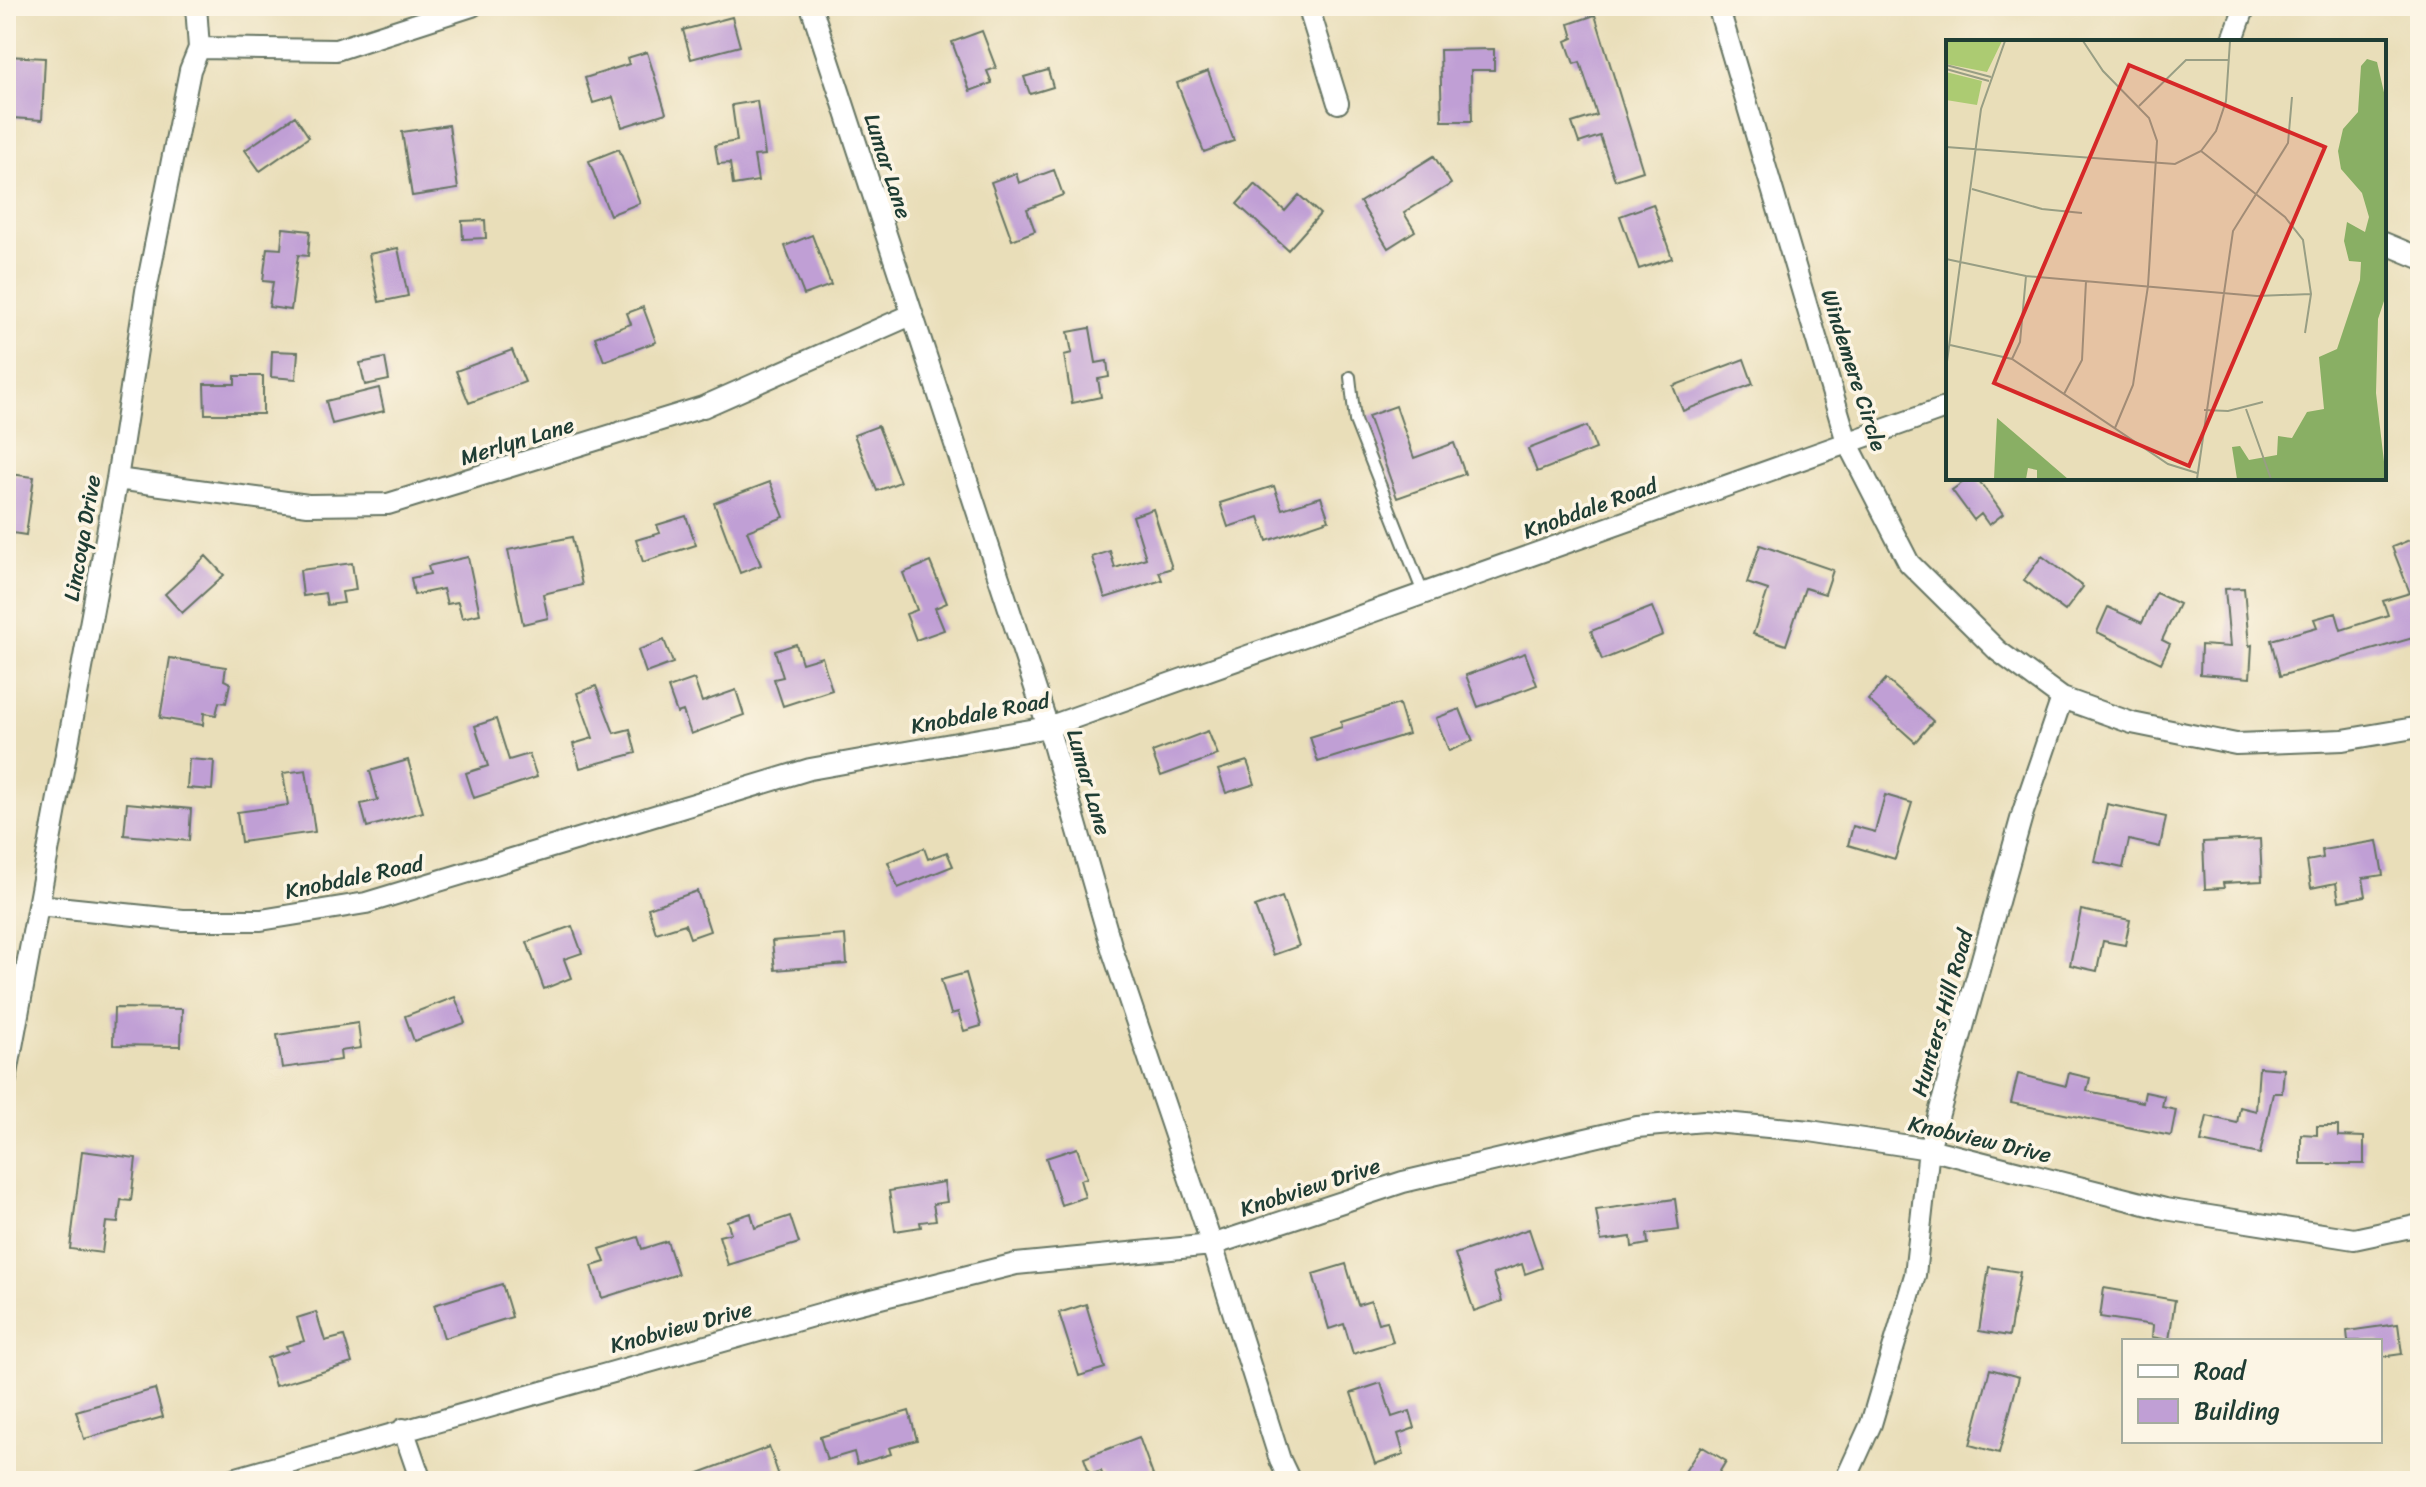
<svg xmlns="http://www.w3.org/2000/svg" width="2426" height="1487" viewBox="0 0 2426 1487" font-family="Sriracha,sans-serif">
<style>
.building{fill:#c09fd5}
.lines{fill:none;stroke-linecap:round;stroke-linejoin:round}
.lane-casing{stroke:#667563;stroke-width:14}
.street-casing{stroke:#667563;stroke-width:24}
.lane{stroke:#fff;stroke-width:10}
.street{stroke:#fff;stroke-width:20}
.labels{text-anchor:middle;dominant-baseline:central;stroke-width:7;stroke-linejoin:round;paint-order:stroke}
.street-label{font-size:22px;fill:#1f3d34;stroke:#fcf5e5}
.inset-road{fill:none;stroke:#989e84;stroke-width:2}
.view{fill:#d62828;fill-opacity:0.15;stroke:#d62828;stroke-width:4}
.inset-edge{fill:none;stroke:#1f3d34;stroke-width:4}
</style>
<rect width="100%" height="100%" fill="#fcf5e5"/>
<filter id="ink" filterUnits="userSpaceOnUse"><feTurbulence type="fractalNoise" baseFrequency=".0125" numOctaves="2"/><feDisplacementMap in="SourceGraphic" scale="16" xChannelSelector="R" yChannelSelector="G"/><feConvolveMatrix kernelMatrix="1 2 1 2 8 2 1 2 1" color-interpolation-filters="sRGB"/></filter>
<filter id="wash" filterUnits="userSpaceOnUse"><feTurbulence type="fractalNoise" baseFrequency=".006" numOctaves="4" result="noise"/><feDisplacementMap in="SourceGraphic" scale="32" xChannelSelector="R" yChannelSelector="G"/><feGaussianBlur stdDeviation="1.8" result="paint"/><feColorMatrix in="noise" values="0 0 0 0 0 0 0 0 0 0 0 0 0 0 0 0 0 1.4 0 .05"/><feComposite in="paint" operator="in"/></filter>
<g filter="url(#wash)">
<rect width="100%" height="100%" fill="#e9deb9"/>
<g id="blocks">
<path class="building" d="M1595,15L1643,171L1615,180L1600,136L1579,143L1572,123L1597,115L1580,62L1574,64L1566,41L1573,38L1569,24Z
M732,17L740,46L691,59L683,30Z
M982,31L996,68L987,71L992,83L970,91L952,42Z
M1494,49V70H1471L1472,121H1442L1440,50Z
M647,52L666,113L622,127L613,97L593,103L585,78L629,64L627,58Z
M6,56L45,58L42,120L12,118L13,96H6Z
M1048,70L1053,87L1030,94L1024,77Z
M1208,71L1234,141L1204,152L1177,83Z
M757,101L765,155L754,156L758,181L733,185L730,163L718,164L715,145L737,141L732,105Z
M295,116L309,137L260,171L245,150Z
M449,125L458,189L412,196L402,132Z
M619,149L640,203L610,215L589,161Z
M1434,156L1451,184L1404,213L1415,231L1388,248L1360,202Z
M1054,170L1063,195L1027,209L1035,231L1012,240L991,182L1016,173L1019,183Z
M1255,184L1285,211L1299,195L1320,214L1288,250L1237,204Z
M1653,204L1672,258L1639,269L1620,216Z
M485,220L486,238L463,239L462,221Z
M283,228L310,231L308,256L298,255L291,310L269,307L273,282L263,281L267,248L281,249Z
M812,235L831,285L804,295L785,246Z
M398,248L408,296L379,302L369,254Z
M643,307L656,342L604,361L595,337L631,324L627,313Z
M1090,328L1096,363L1107,361L1109,377L1098,379L1101,397L1072,403L1064,355L1072,353L1068,332Z
M512,350L525,382L469,403L456,371Z
M272,351L298,352L296,379L271,377Z
M385,358L389,380L365,385L360,363Z
M1744,359L1753,384L1683,411L1673,386Z
M235,376H263V414H205L204,384H235Z
M379,388L384,411L332,424L326,401Z
M1396,406L1414,458L1454,443L1465,474L1397,498L1368,416Z
M878,426L900,482L877,491L854,435Z
M1587,426L1596,449L1537,472L1528,449Z
M10,474L34,477L26,535L6,532Z
M1969,478H1977L2003,514L1989,525L1981,514L1974,520L1952,490Z
M770,482L784,517L747,531L761,565L740,573L714,503Z
M1274,486L1282,509L1321,497L1329,520L1267,541L1259,517L1228,527L1220,503Z
M1153,509L1172,568L1159,572L1162,580L1105,598L1092,557L1110,551L1115,568L1146,558L1133,516Z
M686,516L696,545L643,562L636,540L660,533L657,525Z
M572,537L582,585L543,594L548,618L523,624L508,550Z
M2412,539L2420,559V636L2280,676L2271,640L2317,627L2314,619L2336,613L2341,630L2388,615L2383,601L2410,593L2392,547Z
M1760,545L1833,570L1825,594L1805,588L1786,645L1753,634L1768,590L1747,583Z
M206,556L224,575L182,613L165,594Z
M2042,556L2083,587L2065,611L2024,580Z
M468,557L480,614L462,618L458,602L447,604L443,589L414,595L411,578L430,574L428,566Z
M930,562L947,603L935,608L944,630L916,640L906,614L917,610L903,573Z
M352,563L356,590L342,592L344,603L327,605L325,593L303,596L300,570Z
M2244,588L2249,646L2252,645L2250,678L2200,674L2201,645L2230,647L2225,589Z
M2156,593L2179,604L2162,640L2170,644L2161,663L2097,632L2108,607L2142,623Z
M1652,607L1663,635L1602,660L1591,631Z
M664,640L673,663L646,673L638,650Z
M796,644L802,663L822,657L832,690L783,706L774,679L783,677L775,651Z
M1525,653L1537,685L1478,707L1466,675Z
M170,658L226,667L224,680L230,683L226,703L219,702L216,715L204,713L203,725L160,718Z
M694,679L702,702L736,690L744,715L691,734L683,711L677,713L668,688Z
M1886,679L1933,721L1915,742L1868,700Z
M596,686L614,733L630,729L636,753L580,768L573,744L593,738L577,693Z
M1399,704L1408,734L1318,762L1310,737L1342,727L1341,722Z
M1460,709L1473,741L1449,751L1436,718Z
M496,719L509,760L529,754L537,777L474,798L466,773L488,766L475,726Z
M1208,731L1218,755L1161,776L1152,752Z
M189,759L214,761L212,790L187,788Z
M408,760L423,812L367,827L361,804L378,800L370,771Z
M1247,761L1255,784L1226,793L1218,770Z
M306,770L315,832L241,842L237,812L288,805L283,773Z
M1885,795L1912,803L1895,859L1848,845L1853,826L1875,832Z
M127,803L191,809L189,841L124,835Z
M2107,804L2166,817L2160,847L2129,840L2123,868L2095,862Z
M2260,839L2262,881L2223,883L2224,888L2205,889L2203,842Z
M2377,841L2383,875L2363,878L2366,896L2339,901L2336,883L2311,888L2307,861L2323,858L2322,850Z
M924,848L928,859L947,852L953,866L898,888L888,862Z
M697,891L710,931L690,938L685,924L656,933L648,908Z
M1282,897L1299,946L1273,955L1255,907Z
M2081,910L2130,920L2125,945L2103,941L2097,971L2070,965Z
M572,926L582,953L564,959L571,978L544,989L527,942Z
M845,935L847,964L775,970L772,941Z
M966,973L981,1026L964,1031L958,1012L951,1014L941,980Z
M455,997L465,1023L414,1041L405,1016Z
M114,1008L182,1009L181,1046L113,1045Z
M358,1023L361,1048L340,1051L341,1060L282,1068L277,1035Z
M2259,1067L2284,1069L2282,1093H2273L2260,1154L2201,1142L2207,1116L2237,1123L2240,1107L2256,1111Z
M2069,1073L2090,1078L2087,1091L2143,1102L2145,1092L2164,1096L2162,1107L2176,1110L2171,1136L2011,1103L2018,1074L2066,1086Z
M2317,1126H2338V1136L2364,1137V1164H2301V1134L2317,1135Z
M1077,1148L1087,1178L1080,1180L1085,1197L1061,1205L1046,1158Z
M82,1151L136,1158L131,1201L121,1200L118,1223L106,1222L102,1253L70,1249Z
M944,1182L947,1202L933,1204L936,1220L920,1222L921,1227L895,1231L889,1191Z
M1675,1199L1679,1230L1647,1234L1648,1244L1632,1247L1631,1237L1601,1241L1596,1210Z
M751,1213L755,1228L790,1216L799,1243L728,1265L719,1236L731,1233L727,1221Z
M1529,1229L1542,1268L1525,1274L1522,1264L1493,1274L1502,1301L1474,1311L1455,1254Z
M638,1237L642,1249L667,1241L678,1274L602,1298L592,1266L605,1262L600,1249Z
M1346,1264L1358,1305L1371,1301L1378,1323L1387,1321L1393,1342L1353,1354L1344,1324L1329,1329L1313,1274Z
M1989,1267L2020,1272L2009,1336L1979,1331Z
M502,1284L512,1317L444,1338L434,1305Z
M2104,1288L2175,1300L2169,1340L2152,1337L2153,1325L2100,1317Z
M1086,1304L1105,1368L1079,1376L1059,1313Z
M316,1312L325,1341L344,1336L352,1363L275,1386L267,1358L288,1351L286,1346L304,1341L297,1318Z
M2398,1324L2402,1354L2380,1357V1341H2348L2347,1331Z
M1990,1369L2019,1377L1999,1453L1970,1445Z
M1381,1383L1392,1417L1410,1411L1415,1428L1398,1434L1404,1454L1375,1464L1351,1393Z
M155,1389L163,1417L84,1439L76,1411Z
M909,1411L917,1440L889,1448L891,1454L857,1464L854,1452L827,1460L820,1437Z
M1139,1437L1155,1481H1105L1101,1471L1090,1475L1084,1458Z
M1701,1446L1726,1461L1714,1481H1679Z
M769,1447L779,1476L763,1481H677Z"/>
</g>
</g>
<g filter="url(#ink)">
<use href="#blocks" fill-opacity="0" stroke="#667563" stroke-width="2"/>
<g class="lines">
<g class="lane-casing">
<path id="lane" d="M1350,377L1355,421L1423,593"/>
</g>
<g class="street-casing">
<path id="street" d="M811,6L1048,727L1113,952L1212,1245L1280,1460L1290,1481
M1308,6L1338,103
M1718,6L1847,442L1909,563L1998,651L2062,698L2132,723L2236,744L2343,740L2420,727
M2232,42L2245,6
M199,48L336,50L472,6
M2384,243L2420,258
M117,479L308,505L388,504L703,407L911,315
M38,905L183,920H261L366,903L810,769L1048,727L1948,407
M6,1079L117,479L146,291L190,70L199,48L196,6
M403,1429L421,1481
M226,1481L848,1306L1016,1264L1212,1245L1403,1182L1637,1127L1704,1121L1810,1131L1929,1149L2165,1209L2354,1239L2420,1225
M1845,1481L1871,1424L1915,1275L1929,1149L2023,812L2062,698"/>
</g>
<use href="#lane" class="lane"/>
<use href="#street" class="street"/>
</g>
</g>
<g class="labels">
<g class="street-label">
<text transform="translate(888 166) rotate(72)">Lumar Lane</text>
<text transform="translate(1854 370) rotate(72)">Windemere Circle</text>
<text transform="translate(517 441) rotate(-17)">Merlyn Lane</text>
<text transform="translate(1590 508) rotate(-20)">Knobdale Road</text>
<text transform="translate(82 538) rotate(-80)">Lincoya Drive</text>
<text transform="translate(980 713) rotate(-11)">Knobdale Road</text>
<text transform="translate(1089 782) rotate(74)">Lumar Lane</text>
<text transform="translate(354 877) rotate(-12)">Knobdale Road</text>
<text transform="translate(1942 1013) rotate(-74)">Hunters Hill Road</text>
<text transform="translate(1980 1139) rotate(13)">Knobview Drive</text>
<text transform="translate(1310 1187) rotate(-18)">Knobview Drive</text>
<text transform="translate(681 1327) rotate(-15)">Knobview Drive</text>
</g>
</g>
<g transform="translate(1946 40)">
<rect width="440" height="440" fill="#e9deb9"/>
<path d="M0,1H56L41,32L0,24ZM0,32L36,41L31,65L0,60Z" fill="#accb72"/>
<path d="M421,19L431,22L440,61V255L432,279L430,353L440,439H291L286,407L294,406L303,420L331,415L332,396L346,398L361,372L378,369L373,317L391,309L414,240L415,222L403,221L398,201L401,182L419,192L423,177L416,153L395,129L392,111L397,89L412,72L415,26ZM51,378L122,439H91V430L82,428L80,439H48Z" fill="#89af64"/>
<path class="inset-road" d="M137,1L157,31L203,78L211,101L202,246L187,345L169,388M0,25L45,37M0,29L43,41M193,66L240,20H282M0,107L229,124L255,111L270,91L280,61L284,1M255,111L339,177L357,200L365,254L359,293M26,149L96,169L136,173M0,219L80,236L311,256L365,254M4,305L66,319L222,424L251,433M66,319L74,302L80,236M0,329L35,69L59,1M118,354L136,320L140,241M300,369L325,439M258,370L282,371L317,362M251,439L287,191L342,103L346,57"/>
<path class="view" d="M183,25L379,107L243,426L48,343Z"/>
<rect width="440" height="440" class="inset-edge"/>
</g>
<rect width="2426" height="1487" fill="none" stroke="#fcf5e5" stroke-width="32"/>
<rect x="2122" y="1339" width="260" height="104" fill="#fcf5e5" stroke="#a4ab9e" stroke-width="2"/>
<rect x="2138" y="1365" width="40" height="12" fill="#ffffff" stroke="#a4ab9e" stroke-width="2"/>
<text x="2194" y="1379" font-size="24" fill="#1f3d34">Road</text>
<rect x="2138" y="1399" width="40" height="24" fill="#c09fd5" stroke="#a4ab9e" stroke-width="2"/>
<text x="2194" y="1419" font-size="24" fill="#1f3d34">Building</text>
</svg>
